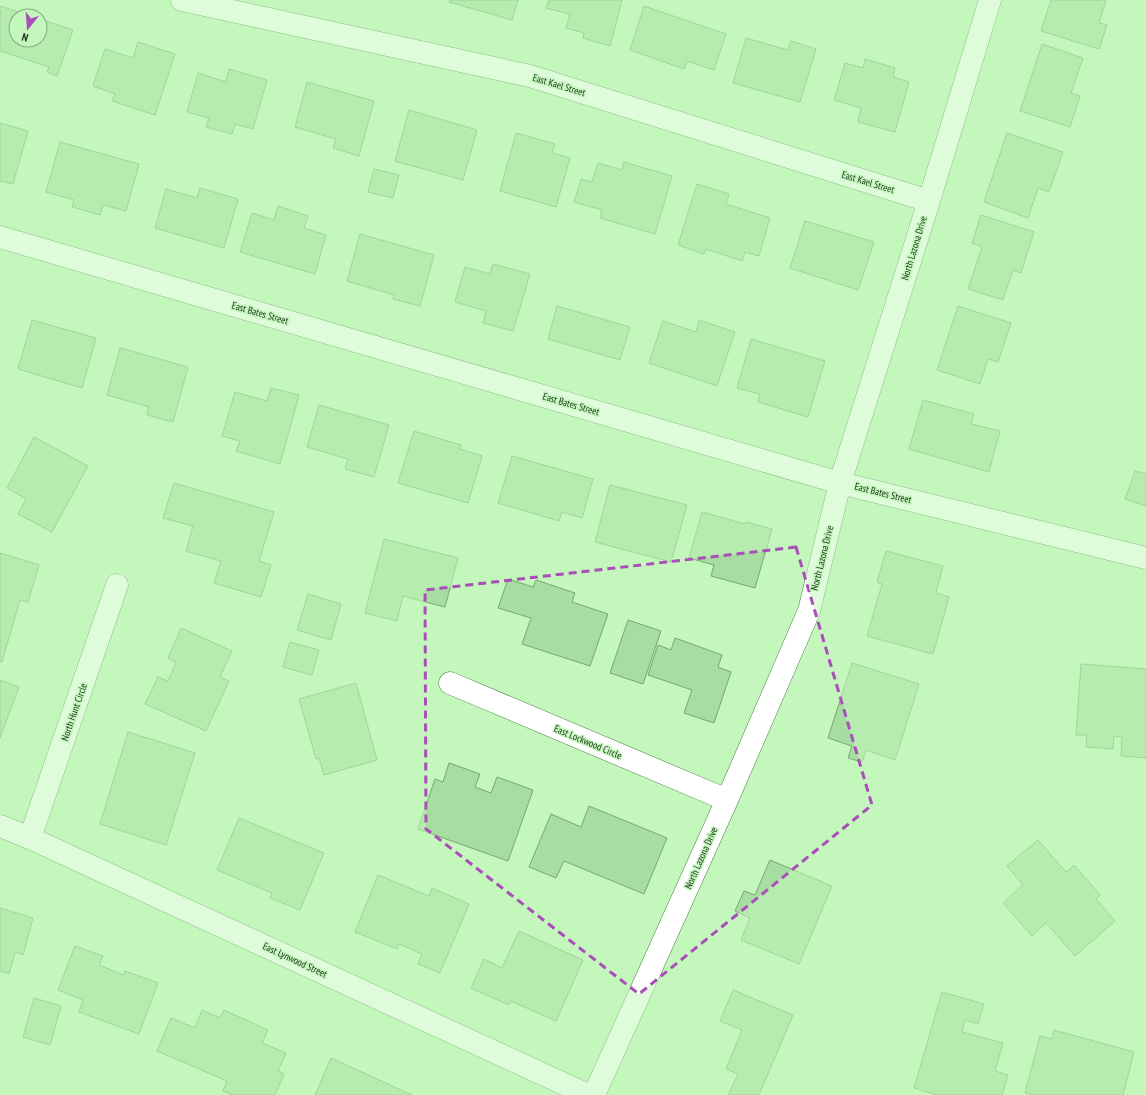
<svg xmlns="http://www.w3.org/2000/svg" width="1146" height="1095" viewBox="0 0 1146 1095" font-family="'PT Sans Narrow',sans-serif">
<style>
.building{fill:#a8dda1;stroke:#77a871}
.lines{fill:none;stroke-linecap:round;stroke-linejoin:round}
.minor-casing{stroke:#4c7b46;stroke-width:23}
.minor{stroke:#fff;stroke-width:22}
.marked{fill:none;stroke:#aa4eb9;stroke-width:3;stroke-dasharray:8 5;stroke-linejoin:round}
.labels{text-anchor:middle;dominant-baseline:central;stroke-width:3;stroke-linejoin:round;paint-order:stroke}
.street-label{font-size:10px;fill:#243822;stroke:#c3f7bc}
</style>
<rect width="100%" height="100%" fill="#c3f7bc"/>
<path class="building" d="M450,0H518L512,20L449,2Z
M549,0H622L610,46L583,38L584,33L566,28L570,14L546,8Z
M1051,0H1106L1099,23L1107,25L1099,49L1041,31Z
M0,6L31,16H16V40H40V19L73,30L57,76L47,72L49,67L0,51Z
M644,6L726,34L714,70L687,61L684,69L630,50Z
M746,38L788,50L791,41L816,49L800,102L733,83Z
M138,42L175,54L155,115L112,101L115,94L93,86L105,49L133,58Z
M1042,44L1083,58L1071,93L1080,96L1070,127L1020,111Z
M865,59L895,68L893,77L909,82L895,132L858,122L861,108L834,100L845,63L863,68Z
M229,69L267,80L253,129L235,124L232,134L206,127L209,118L187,112L198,73L226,82Z
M307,82L374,101L359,156L333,148L336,139L295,127Z
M409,110L477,130L463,180L395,161Z
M0,123L28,131L13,184L0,181Z
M516,133L555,144L552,153L570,158L556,207L500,191Z
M1007,133L1063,152L1049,192L1038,188L1028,218L984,202Z
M60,142L139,164L126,211L103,205L100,215L72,207L74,200L46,192Z
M624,162L672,176L655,234L600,218L602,210L574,202L581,179L592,182L598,163L622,170Z
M374,169L399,175L393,198L368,192Z
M697,184L729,194L726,204L770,218L759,256L745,252L742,261L706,249L704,254L678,245Z
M200,188L238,199L224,248L155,228L166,189L197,198Z
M278,206L308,216L304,228L326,235L315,274L240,252L252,213L274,220Z
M981,215L1034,232L1021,273L1013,270L1003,300L968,289L982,247L972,243Z
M805,221L874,242L858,290L790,268Z
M360,234L434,255L420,306L393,299L394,295L347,281Z
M493,264L530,274L513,331L483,323L486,311L455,302L465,267L490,274Z
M557,306L630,327L620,360L548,339Z
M958,306L1011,323L998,362L988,359L980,384L937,370Z
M32,320L96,338L82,388L18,369Z
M699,320L735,332L717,386L649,363L663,321L696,332Z
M751,339L825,361L808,417L758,402L760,394L737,388Z
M120,348L188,367L173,422L147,415L149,407L107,395Z
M271,388L299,395L280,464L236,451L240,441L222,436L235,392L267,401Z
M923,400L974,414L971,424L1000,431L989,472L909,449Z
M319,405L389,425L374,477L345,469L348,459L307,447Z
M414,431L461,445L460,449L482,456L468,503L398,483Z
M34,437L88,466L52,532L18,514L26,499L7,488Z
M512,456L593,479L582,518L562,512L559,521L498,503Z
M1135,471L1146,474V506L1125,499Z
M174,483L274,512L259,561L271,565L261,597L214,583L221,561L186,551L193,526L163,518Z
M610,485L687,505L671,562L595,542Z
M702,512L745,524L746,522L772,529L755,588L711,576L714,565L689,558Z
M384,539L458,558L445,607L403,596L397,621L365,613Z
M886,551L943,566L936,593L949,597L933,654L867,636L882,584L877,582Z
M0,553L39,565L28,602L20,600L2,662H0Z
M508,579L533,587L536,580L575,593L572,602L608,614L590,666L522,644L531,618L498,608Z
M308,594L341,604L331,640L297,630Z
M628,620L661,631L643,684L610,673Z
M181,628L232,651L220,677L229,681L206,731L145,704L158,677L168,681L176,662L168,658Z
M675,638L722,655L718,667L731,672L714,723L684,713L692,690L648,675L658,645L671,650Z
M290,642L319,650L312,675L283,667Z
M852,663L919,684L895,760L866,750L862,762L848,758L852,746L828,738Z
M1081,664L1146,669V758L1121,756L1122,737L1114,736L1113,749L1086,747L1087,735H1076Z
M0,680L19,687L0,738Z
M356,683L377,760L324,775L319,758L316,759L299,699Z
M128,732L195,753L166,845L100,824Z
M449,763L480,774L475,787L491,793L497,777L533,790L508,861L418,829L435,779L443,782Z
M589,806L667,838L644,894L564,861L556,878L529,867L551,814L581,827Z
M239,818L324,853L300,910L270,898L272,893L217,870Z
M1038,840L1066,872L1074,865L1100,895L1096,899L1115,921L1075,956L1046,923L1032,936L1003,903L1023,885L1007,866Z
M770,860L832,886L799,964L741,940L750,918L735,911L744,891L755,895Z
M378,875L429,896L432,888L469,904L440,973L418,964L422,954L399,944L397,949L355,932Z
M0,908L33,918L23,955L15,952L9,974L0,971Z
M519,931L583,960L556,1021L511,1001L509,1005L471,988L484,959L502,968Z
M75,946L103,956L99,965L124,975L125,971L158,983L139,1034L79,1012L83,1000L58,990Z
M733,990L793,1015L759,1095H728L738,1074L726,1069L742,1030L720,1021Z
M942,992L984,1004L978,1024L965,1020L962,1032L1003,1043L995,1071L1008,1075L1002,1095H937L914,1088Z
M34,998L61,1006L50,1045L23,1037Z
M202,1010L220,1018L224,1010L268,1030L262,1043L286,1053L278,1071L284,1074L275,1095H232L223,1091L227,1081L157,1051L171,1018L195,1028Z
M1054,1030L1134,1052L1123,1095H1034L1025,1093L1040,1036L1052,1039Z
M331,1058L412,1095H315Z"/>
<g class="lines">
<g class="minor-casing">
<path id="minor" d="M182,0L530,76L929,201
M0,237L840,483L1146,558
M450,683L727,800
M0,826L30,838L588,1095
M30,838L117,585
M594,1095L727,800L809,611L840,483L929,201L990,0"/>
</g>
<use href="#minor" class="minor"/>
</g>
<path d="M0 0H1146V1095H0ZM796,547L872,805L639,994L426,829L425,590Z" fill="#c3f7bc" fill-opacity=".55" fill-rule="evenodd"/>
<path class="marked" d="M796,547L872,805L639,994L426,829L425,590Z"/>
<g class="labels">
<g class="street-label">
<text transform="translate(559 85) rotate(17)">East Kael Street</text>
<text transform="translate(868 182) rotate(17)">East Kael Street</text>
<text transform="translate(914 248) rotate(-73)">North Lazona Drive</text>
<text transform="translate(260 313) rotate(16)">East Bates Street</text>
<text transform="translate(571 404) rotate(16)">East Bates Street</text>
<text transform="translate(883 493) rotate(14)">East Bates Street</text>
<text transform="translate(822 558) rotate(-76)">North Lazona Drive</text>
<text transform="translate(74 712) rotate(-71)">North Hunt Circle</text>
<text transform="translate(588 742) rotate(23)">East Lockwood Circle</text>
<text transform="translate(701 858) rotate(-66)">North Lazona Drive</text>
<text transform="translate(295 960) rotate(25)">East Lynwood Street</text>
</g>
</g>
<g transform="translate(28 28) rotate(197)"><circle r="19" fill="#c3f7bc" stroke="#83ab7e"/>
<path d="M0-3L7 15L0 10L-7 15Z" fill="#aa4eb9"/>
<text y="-6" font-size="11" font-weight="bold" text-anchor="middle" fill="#243822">N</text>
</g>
</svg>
